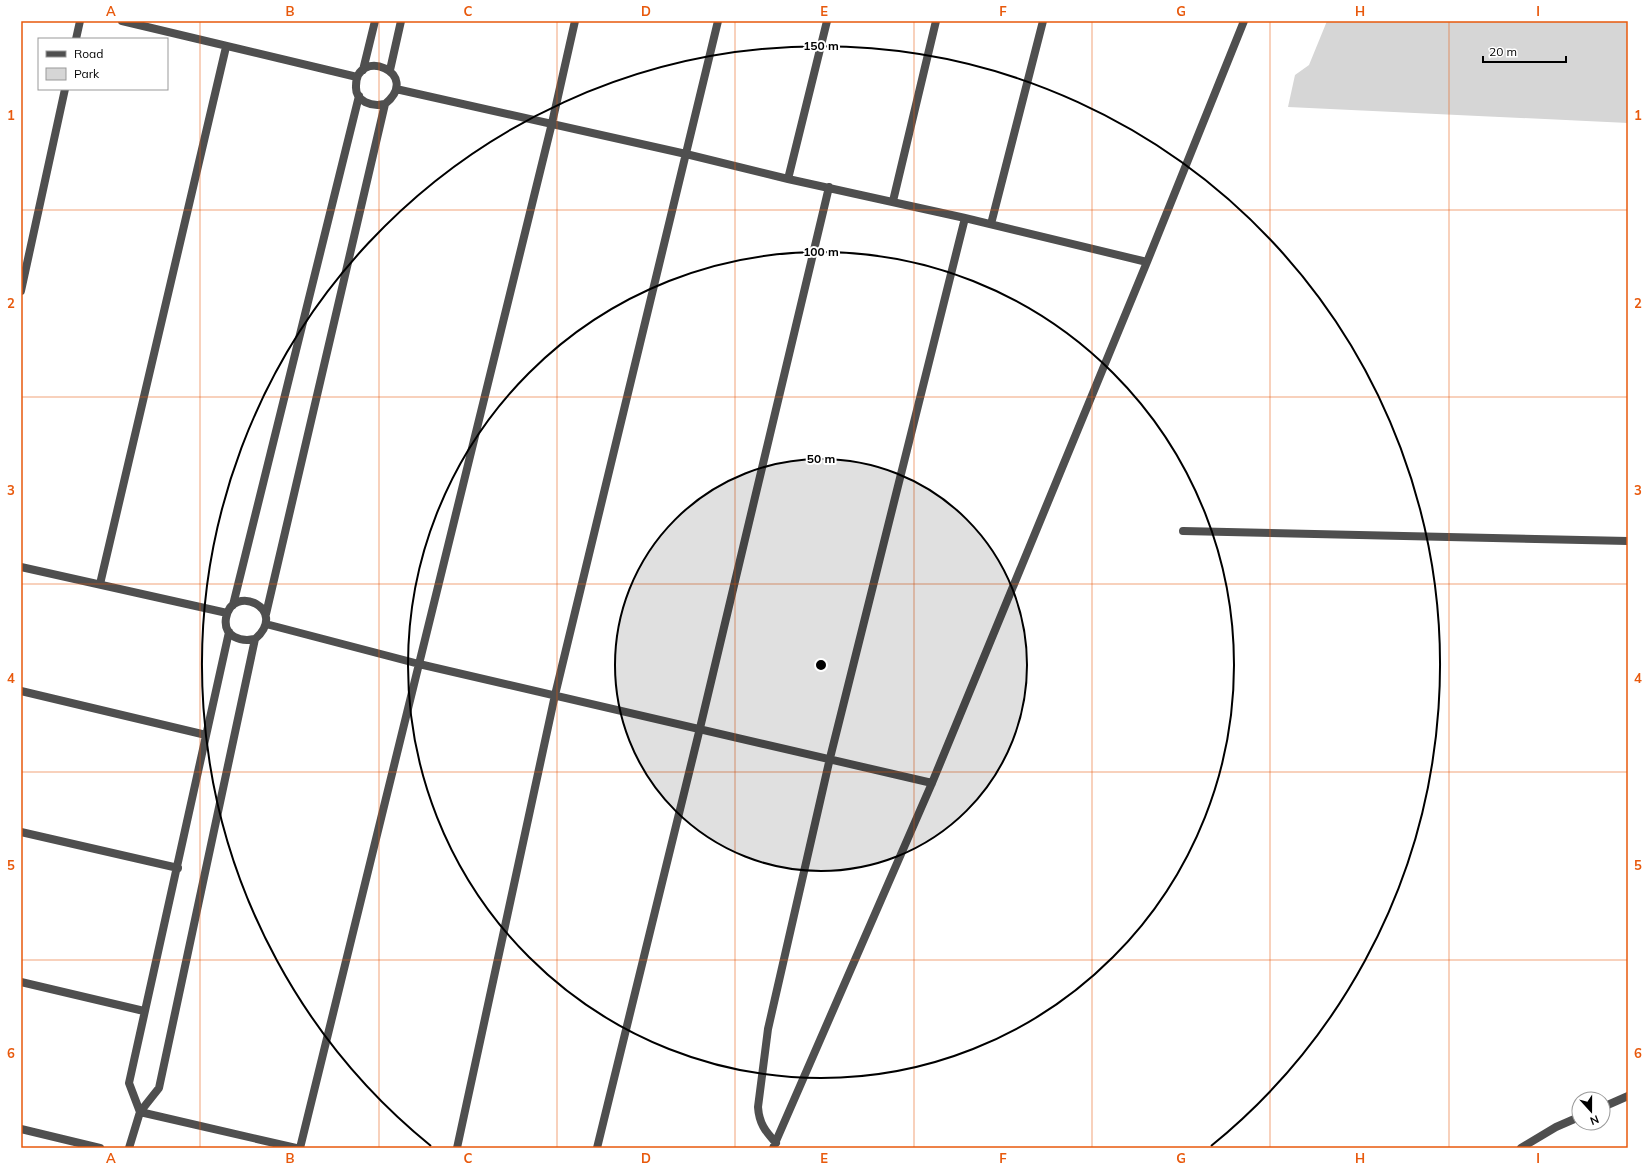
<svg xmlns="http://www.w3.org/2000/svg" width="1649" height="1169" viewBox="0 0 1649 1169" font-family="Mulish,sans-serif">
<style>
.green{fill:#d6d6d6}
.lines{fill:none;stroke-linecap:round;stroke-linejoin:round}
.minor{stroke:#4f4f4f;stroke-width:8}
.grid{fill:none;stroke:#e8590c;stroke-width:1;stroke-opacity:0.55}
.ring{fill:none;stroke:#000;stroke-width:2}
.centre{fill:#000;stroke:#fff;stroke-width:2}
.ring-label{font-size:12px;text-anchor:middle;font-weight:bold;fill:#000;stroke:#fff;stroke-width:4;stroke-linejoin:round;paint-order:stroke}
.neatline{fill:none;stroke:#e8590c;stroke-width:1.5}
.grid-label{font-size:13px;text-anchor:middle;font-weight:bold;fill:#e8590c}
</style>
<rect width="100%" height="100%" fill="#fff"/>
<path class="green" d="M1327,21H1628V123L1288,107L1295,75L1309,65Z"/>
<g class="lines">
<path class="minor" d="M122,21L357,77
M76,39L80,21
M363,70L375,21
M390,70L401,21
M396,89L686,154L788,179L965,218L1147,262
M788,179L827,21
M893,201L936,21
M991,224L1043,21
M21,291L65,89
M1183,531L1628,541
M21,567L227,613
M100,584L226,47
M233,605L359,96
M266,614L385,104C423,73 356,46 356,86C355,102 372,107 385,104
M266,624L419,664L932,783
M21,691L206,735
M21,832L178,868
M21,982L144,1011
M1603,1107L1628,1096
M140,1112L129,1083L229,632
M140,1112L296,1148
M21,1129L100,1148
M776,1143C765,1131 759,1123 758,1107L768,1029L830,758L965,218
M129,1148L140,1112L159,1088L255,639C290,609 232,582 226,618C223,637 241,642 255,639
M300,1148L552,123L575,21
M457,1148L555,695L718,21
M597,1148L700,728L829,187
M773,1148L932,783L1147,262L1244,21
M1521,1148L1556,1127L1579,1117"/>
</g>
<path class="grid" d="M200,21V1148M379,21V1148M557,21V1148M735,21V1148M914,21V1148M1092,21V1148M1270,21V1148M1449,21V1148M21,210H1628M21,397H1628M21,584H1628M21,772H1628M21,960H1628"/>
<circle cx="821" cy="665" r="206" fill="#000" fill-opacity=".12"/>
<g class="ring">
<circle cx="821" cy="665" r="206"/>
<circle cx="821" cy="665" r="413"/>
<path d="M431 1146A619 619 0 1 1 1211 1146"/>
</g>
<circle cx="821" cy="665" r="6" class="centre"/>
<g class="ring-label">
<text x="821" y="50">150 m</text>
<text x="821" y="256">100 m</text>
<text x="821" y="463">50 m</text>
</g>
<rect width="1649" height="1169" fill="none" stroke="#ffffff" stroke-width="44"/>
<rect x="38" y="38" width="130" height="52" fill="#ffffff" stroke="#999999"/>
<rect x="46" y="51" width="20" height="6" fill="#4f4f4f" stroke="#999999"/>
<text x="74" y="58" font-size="12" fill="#000000">Road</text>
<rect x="46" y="68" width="20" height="12" fill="#d6d6d6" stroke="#999999"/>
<text x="74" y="78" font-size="12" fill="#000000">Park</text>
<g transform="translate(1591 1111) rotate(159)"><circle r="19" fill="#ffffff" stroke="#999999"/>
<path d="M0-3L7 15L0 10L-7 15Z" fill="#000000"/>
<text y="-6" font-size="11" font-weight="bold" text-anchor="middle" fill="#000000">N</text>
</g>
<path d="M1483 56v6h83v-6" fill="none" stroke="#000000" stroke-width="2"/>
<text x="1489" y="56" font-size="12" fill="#000000" stroke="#ffffff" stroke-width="3" paint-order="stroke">20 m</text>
<rect x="22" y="22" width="1605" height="1125" class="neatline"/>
<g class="grid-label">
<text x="111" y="16">A</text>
<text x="290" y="16">B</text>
<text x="468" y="16">C</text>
<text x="646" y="16">D</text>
<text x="824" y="16">E</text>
<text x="1003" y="16">F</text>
<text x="1181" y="16">G</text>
<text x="1360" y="16">H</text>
<text x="1538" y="16">I</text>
<text x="11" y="120">1</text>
<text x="1638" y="120">1</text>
<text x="11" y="308">2</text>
<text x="1638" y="308">2</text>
<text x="11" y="495">3</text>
<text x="1638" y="495">3</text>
<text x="11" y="683">4</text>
<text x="1638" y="683">4</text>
<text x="11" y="870">5</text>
<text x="1638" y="870">5</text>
<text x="11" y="1058">6</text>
<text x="1638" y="1058">6</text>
<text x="111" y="1163">A</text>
<text x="290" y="1163">B</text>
<text x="468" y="1163">C</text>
<text x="646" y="1163">D</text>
<text x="824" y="1163">E</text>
<text x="1003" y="1163">F</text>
<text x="1181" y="1163">G</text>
<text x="1360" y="1163">H</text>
<text x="1538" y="1163">I</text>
</g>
</svg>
